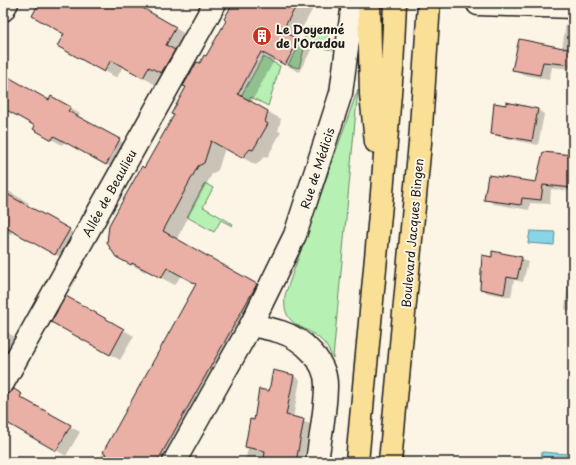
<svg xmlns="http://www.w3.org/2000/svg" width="576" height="465" viewBox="0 0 576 465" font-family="'Playpen Sans',sans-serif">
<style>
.green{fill:#b6f0b3;stroke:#698668}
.water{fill:#88d5e7;stroke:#5d8b96}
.shadow{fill:#0003}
.building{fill:#eab0a5;stroke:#1c1c1c}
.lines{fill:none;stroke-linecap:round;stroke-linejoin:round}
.minor-casing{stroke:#1c1c1c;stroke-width:25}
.trunk-casing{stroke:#1c1c1c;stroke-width:25}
.minor{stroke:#fcf5e5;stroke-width:22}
.trunk{stroke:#fadf96;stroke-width:22}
.labels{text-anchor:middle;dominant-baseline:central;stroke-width:4;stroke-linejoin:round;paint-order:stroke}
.poi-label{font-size:12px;font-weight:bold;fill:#1c1c1c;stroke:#fcf5e5;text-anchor:start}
.street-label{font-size:12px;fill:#1c1c1c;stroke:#fcf5e5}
</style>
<rect width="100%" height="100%" fill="#fcf5e5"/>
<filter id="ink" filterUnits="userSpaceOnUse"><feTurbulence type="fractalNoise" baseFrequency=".025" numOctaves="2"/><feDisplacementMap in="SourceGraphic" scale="8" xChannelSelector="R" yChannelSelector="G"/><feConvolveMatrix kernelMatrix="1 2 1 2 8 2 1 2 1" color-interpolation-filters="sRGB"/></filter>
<g filter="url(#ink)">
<path class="green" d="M311,27L335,40L333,50L305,45L299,68L288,65Z
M263,57L280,66L268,106L251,97L249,100L241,96Z
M358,89L333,358C330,353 328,348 325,344C307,323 281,330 285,295Z
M205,183L213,188L203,207L233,224L232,226L221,220L214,232L187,217Z"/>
<path class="water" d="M530,231L555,232L554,245L528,243Z
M542,452L567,454L566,462H541Z"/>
<path class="shadow" d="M38,3H132L187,35L174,80L162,73L156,85L123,66L117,78L59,46L65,34Z
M234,3H316L296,39L312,49L299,72L275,59L251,103L281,119L278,131L281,132L267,158L264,157L256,165L225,148L218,170L212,174L176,240L270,293L175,462H98L197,284L181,275L175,285L146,270L145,272L116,256L145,169L175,115L200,64L206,57L227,21Z
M566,23L573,24V69L552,67L549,80L522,74L513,69L562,49Z
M3,75L50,101L52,97L80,114L78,117L129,146L116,170L65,141L62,145L34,129L36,126L3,107Z
M538,110L544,114L538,145L499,137L492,133Z
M573,156V191L551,189L550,204L530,203L529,210L494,204L486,199L537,183Z
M3,188L29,203L27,207L79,236L65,260L14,230L11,234L3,231Z
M493,258H521L528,262L523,282L514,280L511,297L488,293L481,289Z
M568,282L573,283V334L570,332L572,312L565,309Z
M66,297L134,336L120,360L53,322Z
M3,330L20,340L3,362Z
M294,376L300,380L293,418L310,424L303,462H245L248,448L246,447L255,421L270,393Z
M12,394L80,432L66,456L3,419V409Z"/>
<path class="building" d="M39,3H134L176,27L166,45L175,50L161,73L149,67L143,78L111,60L104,72L57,46L64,34L32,16Z
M233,3H298L282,31L299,40L285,65L261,52L238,94L268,111L265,122L268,124L253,150L250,149L242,158L211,141L204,163L198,166L163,231L257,284L157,462H102L106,454L103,452L196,284L167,268L161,278L132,263L131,265L116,257L107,243L109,225L142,166L144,168L174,115L171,114L186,87L183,86L197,62L200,63L204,55L206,56L226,21L224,19Z
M519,39L573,50V65L543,62L540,75L512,70Z
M3,74L49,100L51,96L71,107L68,111L120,139L106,165L54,136L52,140L33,129L35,126L3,108Z
M506,102L538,109L532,141L491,134L494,103L506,105Z
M543,152L573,155V188L543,185L541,200L522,198L521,205L484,200L488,175L536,182Z
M3,192L70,229L55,255L3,226Z
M492,251L522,257L517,279L507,277L504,294L480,289L482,255L492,257Z
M66,296L124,329L110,355L51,322Z
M273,370L294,375L286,415L304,419L296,462H264L265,451L245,447L250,419L254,420L259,389L269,391Z
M14,389L22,394L20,397L71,425L56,451L7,423L3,430V395L9,394Z"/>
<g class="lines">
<g class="minor-casing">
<path id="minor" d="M478,4L573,7
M3,10L7,3
M251,325C261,327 272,329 281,332C303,339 326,361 326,385C326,410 320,437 317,462
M3,383L215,3
M174,462L251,325L295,235L341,93L353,3"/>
</g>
<g class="trunk-casing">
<path id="trunk" d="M369,3L371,94L376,142
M357,462L382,193L392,68L395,3
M390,462L420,143L429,3"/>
</g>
<use href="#minor" class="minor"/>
<use href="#trunk" class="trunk"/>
</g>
</g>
<defs>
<g id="building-disc" transform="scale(1)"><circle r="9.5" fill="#c8321e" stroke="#fcf5e5"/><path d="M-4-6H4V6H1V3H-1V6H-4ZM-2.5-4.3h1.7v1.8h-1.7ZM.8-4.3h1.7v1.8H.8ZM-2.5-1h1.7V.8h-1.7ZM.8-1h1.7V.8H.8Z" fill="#fff"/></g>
</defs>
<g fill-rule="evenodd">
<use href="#building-disc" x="262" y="36"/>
</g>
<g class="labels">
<g class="poi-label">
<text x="276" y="29">Le Doyenné<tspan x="276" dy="14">de l'Oradou</tspan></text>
</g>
<g class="street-label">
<text transform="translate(317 168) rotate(-72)">Rue de Médicis</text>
<text transform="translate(109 193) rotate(-61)">Allée de Beaulieu</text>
<text transform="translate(412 233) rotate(-85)">Boulevard Jacques Bingen</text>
</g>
</g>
<rect width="576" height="465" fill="none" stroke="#fcf5e5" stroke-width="16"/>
<rect x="8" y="8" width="560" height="449" fill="none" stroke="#1c1c1c" stroke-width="1.5" filter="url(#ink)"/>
</svg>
